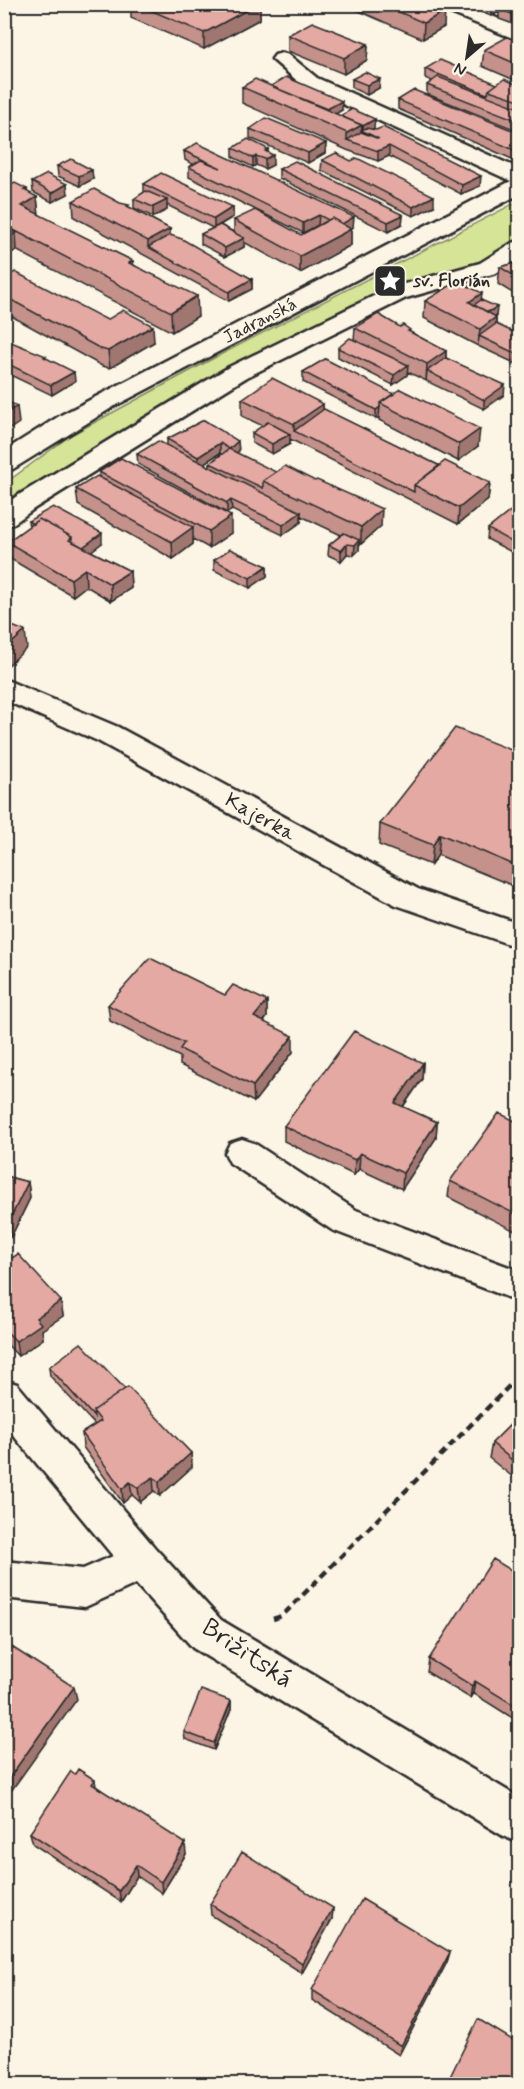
<svg xmlns="http://www.w3.org/2000/svg" width="524" height="2089" viewBox="0 0 524 2089" font-family="Mynerve,sans-serif">
<style>
.green{fill:#d5e497;stroke:#808861;stroke-width:1.5}
.lines{fill:none;stroke-linecap:round;stroke-linejoin:round}
.minor-casing{stroke:#2b2b2b;stroke-width:5}
.path{stroke:#2b2b2b;stroke-width:4.5;stroke-dasharray:8 5;stroke-linecap:butt}
.minor{fill:#fcf5e5;fill-rule:evenodd}
.wall{fill:#c4918b;stroke:#2b2b2b;stroke-width:1.5;fill-rule:evenodd}
.shaded-wall{fill:#a07671;stroke:#2b2b2b;stroke-width:1.5}
.building{fill:#e4a9a2;stroke:#2b2b2b;stroke-width:1.5}
.labels{text-anchor:middle;dominant-baseline:central;stroke-width:4.5;stroke-linejoin:round;paint-order:stroke}
.far-poi-label{font-size:18px;font-weight:bold;fill:#2b2b2b;stroke:#fcf5e5;text-anchor:start}
.far-street-label{font-size:18px;fill:#2b2b2b;stroke:#fcf5e5}
.street-label{font-size:21px;fill:#2b2b2b;stroke:#fcf5e5}
.near-street-label{font-size:26px;fill:#2b2b2b;stroke:#fcf5e5}
</style>
<rect width="100%" height="100%" fill="#fcf5e5"/>
<filter id="ink" filterUnits="userSpaceOnUse"><feTurbulence type="fractalNoise" baseFrequency=".0167" numOctaves="2"/><feDisplacementMap in="SourceGraphic" scale="12" xChannelSelector="R" yChannelSelector="G"/><feConvolveMatrix kernelMatrix="1 2 1 2 8 2 1 2 1" color-interpolation-filters="sRGB"/></filter>
<g filter="url(#ink)">
<path class="green" d="M519,201V240L483,263L231,368L152,412L5,506L4,484L71,435L214,358Z"/>
<g class="lines">
<g class="minor-casing">
<path id="minor" d="M435,4H464L520,28V41L438,8Z
M282,53L289,55L317,78L520,169V194L113,407L13,469L4,471V451L61,415L511,181L303,86L272,59L275,55Z
M520,241V258L496,273L406,298L247,377L35,508L13,524L4,526V505L17,496L229,367L390,288L480,263L512,243Z
M4,679L118,727L418,889L520,924V948L396,905L98,741L4,700Z
M242,1139L254,1143L356,1210L520,1271V1302L332,1230L230,1163L225,1153L230,1143Z
M4,1380L17,1384L156,1549L221,1620L520,1798V1843L505,1837L193,1648L136,1584L85,1607L4,1598V1561L83,1569L113,1556L4,1424Z"/>
</g>
<path class="path" d="M273,1619L282,1616L520,1375"/>
<use href="#minor" class="minor"/>
</g>
<path class="wall" d="M131,4H260V19L204,49L131,18Z
M343,4H428L444,27L423,39Z
M459,4H504V7L519,4V26L499,19V12L491,16Z
M288,35L368,44L367,60L344,74L288,51Z
M519,42V82L482,66L484,50Z
M425,69L497,84L519,85V131L427,94V85L432,81L425,78Z
M352,79L379,88L367,95L352,88Z
M271,86L342,110L335,114L374,128L372,130L480,186L461,194L389,156L378,161L347,150L242,103V87Z
M398,100L519,133V162L398,109Z
M250,129L326,143L325,153L308,163L250,138Z
M233,148L268,149V153L273,165L265,169L256,165L253,167L233,157Z
M184,151L353,227L351,228V245L300,273L244,242V247L225,257L201,244V234L213,228L167,205V210L153,217L134,208V199L144,192V184L233,207V217L220,225L234,232V220L301,235L319,225L303,233L189,177V167L194,165L185,160Z
M322,160L434,206L413,216L321,170Z
M57,166L93,179L80,186L58,176Z
M279,169L403,215L402,224L388,232L279,178Z
M4,182L37,197L39,215L133,261V264L198,316L172,332L16,250L4,257Z
M32,182L68,194L52,202L33,192Z
M73,201L129,207L170,229V235L252,279V289L229,301L74,217Z
M519,262V297L498,284L500,267Z
M4,278L107,320L154,342L110,368L102,366L4,312Z
M481,300L496,317V324L519,335V365L478,346L424,318L425,301Z
M355,328L410,332L446,351V358L504,395L484,409L408,372L407,375L393,385L338,357V348L354,340Z
M4,346L46,358L75,381L52,395L4,372Z
M325,359L478,446L458,461L379,420V417L376,419L303,382V372Z
M242,399L323,404V410L440,466L490,483L488,500L458,524L290,439V444L272,454L252,443V433L263,426L242,416Z
M204,420L239,451L236,453L381,526L361,544L359,543V550L354,555L347,554L341,561L328,555L329,545L341,535L301,516V522L283,535L232,510L227,513L138,464L137,454L167,445V439ZM220,453L221,454L210,463V467L204,463Z
M99,472L231,533L209,548L193,539V544L173,559L78,505L76,489L99,477Z
M519,506V556L487,539L488,529Z
M28,521L102,543L91,551L130,571L131,588L111,601L86,586L73,596L9,558L7,542L29,526Z
M214,560L267,566V576L250,588L214,570Z
M519,753V882L516,887L438,855L431,865L379,845L380,824Z
M225,995L267,1001V1017L264,1022L293,1052L254,1102L180,1065V1057L110,1021L108,1005Z
M423,1063L422,1079L403,1107L437,1122L436,1138L402,1189L359,1169L354,1175L284,1141V1126Z
M519,1123V1233L448,1197L450,1181Z
M4,1168L6,1176L28,1182L30,1198L11,1237L4,1235Z
M4,1263L61,1301L63,1316L42,1330L43,1339L18,1356L4,1341Z
M49,1367L125,1389L191,1453L192,1467L160,1496L154,1491L140,1502L132,1495L123,1503L83,1447L82,1433L95,1425L50,1376Z
M519,1416V1482L489,1458L492,1443Z
M519,1575V1722L473,1693L470,1698L427,1672L429,1659Z
M231,1701V1709L214,1750L185,1739L184,1732Z
M75,1774L95,1780L96,1786L186,1854L162,1893L137,1876L121,1902L33,1844L30,1833Z
M210,1904L333,1908L332,1919L302,1973L211,1915Z
M450,1952L447,1962L399,2055L312,2000V1990Z"/>
<path class="shaded-wall" d="M258,4H260V19L204,49V33Z
M497,4H504V9H500L499,12L491,16L492,7Z
M445,11L444,27L423,39L424,23Z
M368,44L367,60L344,74V58Z
M380,79L379,88L367,95V85Z
M342,101V110L327,119V109Z
M375,119L374,128L367,133L363,131V126Z
M362,125L361,141L347,140V133Z
M326,143L325,153L308,163V153Z
M389,146V156L378,161V151Z
M268,149V158L273,155V165L265,169V151Z
M256,156V165L253,167V158Z
M92,170L93,179L80,186L79,176Z
M481,176L480,186L461,194L462,185Z
M67,184L68,194L52,202V193Z
M27,189L29,202L37,197L39,217L22,206L24,190Z
M434,196V206L413,216V207Z
M167,200V210L153,217V207Z
M233,207V217L214,228V219Z
M319,215L318,225L303,233V223Z
M403,215L402,224L388,232V222Z
M354,217L353,227L339,235V225Z
M170,229L171,245L148,247V241Z
M351,229V245L300,273V256Z
M16,233L17,250L4,257V240Z
M244,238V247L225,257V248Z
M252,279V289L229,301V292Z
M482,293L480,309L469,302Z
M197,296L198,316L172,332L171,312Z
M497,307L496,317L482,316Z
M496,317L495,334L479,336L478,346L480,329Z
M153,326L154,342L110,368L108,351Z
M446,351L445,367L427,371L426,381L427,364Z
M408,365L407,375L393,385L394,375Z
M74,372L75,381L52,395L51,385Z
M505,385L504,395L484,409V400Z
M323,404V421L294,431V424Z
M17,406L19,423L4,433V415Z
M380,407L379,417L376,419V410Z
M480,429L478,446L458,461L459,444Z
M290,434V444L272,454V444Z
M238,441L239,451L229,459V449Z
M220,443V453L198,467V457Z
M490,483L488,500L458,524L459,508Z
M231,500L232,510L227,513V503Z
M382,509L381,526L361,544V527Z
M301,512V522L283,535V525Z
M231,516V533L209,548V531Z
M193,527V544L173,559L172,542Z
M102,533V543L81,559L80,549Z
M359,540V550L354,555L355,545Z
M347,544V554L341,561V551Z
M267,566V576L250,588V578Z
M85,569L86,586L73,596L71,579Z
M130,571L131,588L111,601L110,584Z
M25,631L27,648L4,669V650Z
M440,834L438,855L431,865L433,845Z
M519,866V882L516,887L519,867Z
M267,1001V1017L254,1034V1017Z
M293,1036V1052L254,1102L253,1086Z
M423,1063L422,1079L394,1119L395,1103Z
M437,1122L436,1138L402,1189L403,1173Z
M360,1153L359,1169L354,1175L355,1160Z
M28,1182L30,1198L11,1237L9,1221Z
M61,1301L63,1316L42,1330L43,1339L18,1356L16,1341L36,1318Z
M191,1453L192,1467L160,1496L159,1482Z
M153,1477L154,1491L140,1502L138,1488Z
M130,1482L132,1495L123,1503L122,1489Z
M475,1681L473,1693L470,1698L472,1686Z
M74,1687L77,1699L4,1801V1785Z
M231,1701V1709L214,1750V1743Z
M185,1843L186,1854L162,1893L161,1882Z
M136,1865L137,1876L121,1902L119,1891Z
M333,1908L332,1919L302,1973V1963Z
M450,1952L447,1962L399,2055L401,2046Z"/>
<path class="building" d="M136,4H258L204,33Z
M381,4H428L445,11L424,23Z
M485,4H497L492,7Z
M508,4H519V17L500,9Z
M312,22L368,44L344,58L288,35Z
M507,37L519,42V65L484,50Z
M440,60L497,84L489,90L488,93L487,94L425,69Z
M365,72L380,79L367,85L352,79Z
M286,77L342,101L327,109L271,86Z
M438,77L519,108V121L427,85Z
M255,79L362,125L347,133L242,87Z
M504,79L519,85V100L489,90Z
M414,90L519,133V152L398,100Z
M352,109L375,119L363,126L340,116Z
M266,118L326,143L308,153L250,129Z
M383,127L481,176L462,185L389,146L378,151L347,140L361,132L379,139L361,130L366,128L376,130Z
M248,139L268,149L265,151L273,155L265,159L256,156L253,158L233,148Z
M197,143L354,217L342,224L332,218L328,220L319,215L303,223L189,167L201,160L221,168L184,151Z
M336,153L351,161L357,158L434,196L413,207L322,160Z
M71,159L92,170L79,176L57,166Z
M295,161L403,215L388,222L279,169Z
M161,173L233,207L214,219L144,184Z
M47,174L67,184L52,193L32,182Z
M4,182L11,185L15,183L27,189L24,190L37,197L22,206L133,261L129,263L197,296L171,312L4,225Z
M94,189L120,203L129,205L127,206L170,229L148,241L73,201Z
M146,191L167,200L153,207L134,199Z
M255,210L301,235L332,218L351,229L300,256L234,220Z
M220,225L244,238L225,248L201,234Z
M4,228L16,233L4,240Z
M170,235L182,239L252,279L229,292L148,247Z
M519,262V279L500,267Z
M15,272L107,320L123,310L153,326L108,351L101,349L4,296V278Z
M458,281L482,293L469,302L496,317L480,329L425,301Z
M481,300L497,307L488,312L474,305Z
M378,314L400,327L403,325L410,330L408,331L446,351L427,364L355,328Z
M496,324L519,335V355L479,336Z
M350,338L408,365L394,375L338,348Z
M11,342L46,356L44,357L74,372L51,385L4,362V346Z
M446,358L505,385L484,400L427,371Z
M325,359L394,394L380,403V407L376,410L303,372Z
M272,378L323,404L294,424L242,399Z
M400,389L480,429L459,444L380,403Z
M4,400L17,406L4,415Z
M324,409L440,466L414,485V492L294,431Z
M204,420L238,441L229,449L276,472L263,481V488L210,463L229,449L220,443L198,457L167,439Z
M268,422L290,434L272,444L252,433Z
M158,441L301,512L283,525L231,500L227,503L137,454Z
M121,458L231,516L209,531L99,472Z
M445,461L490,483L459,508L414,485Z
M285,466L315,481L317,480L382,509L361,527L263,481Z
M97,476L193,527L172,542L76,489Z
M518,505L519,506V546L488,529Z
M53,507L102,533L83,547L72,541V537L39,519L33,524L28,521Z
M39,519L72,537L69,540L130,571L110,584L85,569L71,579L7,542Z
M344,533L359,540L355,545L347,544L341,551L329,545Z
M230,549L267,566L250,578L214,560Z
M4,623L25,631L4,650Z
M455,728L519,753V867L440,834L433,845L380,824Z
M150,958L225,995L233,985L267,1001L254,1017L293,1036L253,1086L180,1049L184,1043L108,1005Z
M354,1031L423,1063L395,1103L437,1122L403,1173L360,1153L355,1160L284,1126Z
M499,1113L519,1123V1216L450,1181Z
M4,1176L28,1182L9,1221L4,1220Z
M18,1254L61,1301L36,1318L41,1324L16,1341L4,1329V1263Z
M81,1343L125,1389L93,1411L94,1417L49,1367Z
M128,1387L191,1453L159,1482L153,1477L138,1488L130,1482L122,1489L82,1433L101,1421L93,1411Z
M519,1416V1466L492,1443Z
M493,1559L519,1575V1708L475,1681L472,1686L429,1659Z
M4,1642L74,1687L4,1785Z
M201,1690L231,1701L214,1743L184,1732Z
M78,1769L95,1780L92,1784L185,1843L161,1882L136,1865L119,1891L30,1833L71,1771L75,1774Z
M242,1852L333,1908L302,1963L210,1904Z
M362,1899L450,1952L401,2046L312,1990Z
M478,2019L519,2044V2085H446Z"/>
</g>
<defs>
<g id="sight-square" transform="scale(1.725)"><rect x="-9" y="-9" width="18" height="18" rx="4" fill="#2b2b2b" stroke="#fcf5e5"/><path d="M0-6L1.8-2.2L6-1.7L2.9 1.2L3.7 5.4L0 3.3L-3.7 5.4L-2.9 1.2L-6-1.7L-1.8-2.2Z" fill="#fff"/></g>
</defs>
<g fill-rule="evenodd">
<use href="#sight-square" x="390" y="281"/>
</g>
<g class="labels">
<g class="far-poi-label">
<text x="413" y="281">sv. Florián</text>
</g>
<g class="far-street-label">
<text transform="translate(260 321) rotate(-27)">Jadranská</text>
</g>
<g class="street-label">
<text transform="translate(260 817) rotate(29)">Kajerka</text>
</g>
<g class="near-street-label">
<text transform="translate(247 1654) rotate(34)">Brižitská</text>
</g>
</g>
<rect width="524" height="2089" fill="none" stroke="#fcf5e5" stroke-width="24"/>
<rect x="12" y="12" width="500" height="2065" fill="none" stroke="#2b2b2b" stroke-width="2" filter="url(#ink)"/>
<g transform="translate(467 57) rotate(209)" stroke="#fcf5e5" stroke-width="4.5" paint-order="stroke">
<path d="M0-4.5L10 22L0 15L-10 22Z" fill="#2b2b2b"/>
<text y="-9" font-size="16" font-weight="bold" text-anchor="middle" fill="#2b2b2b">N</text>
</g>
</svg>
